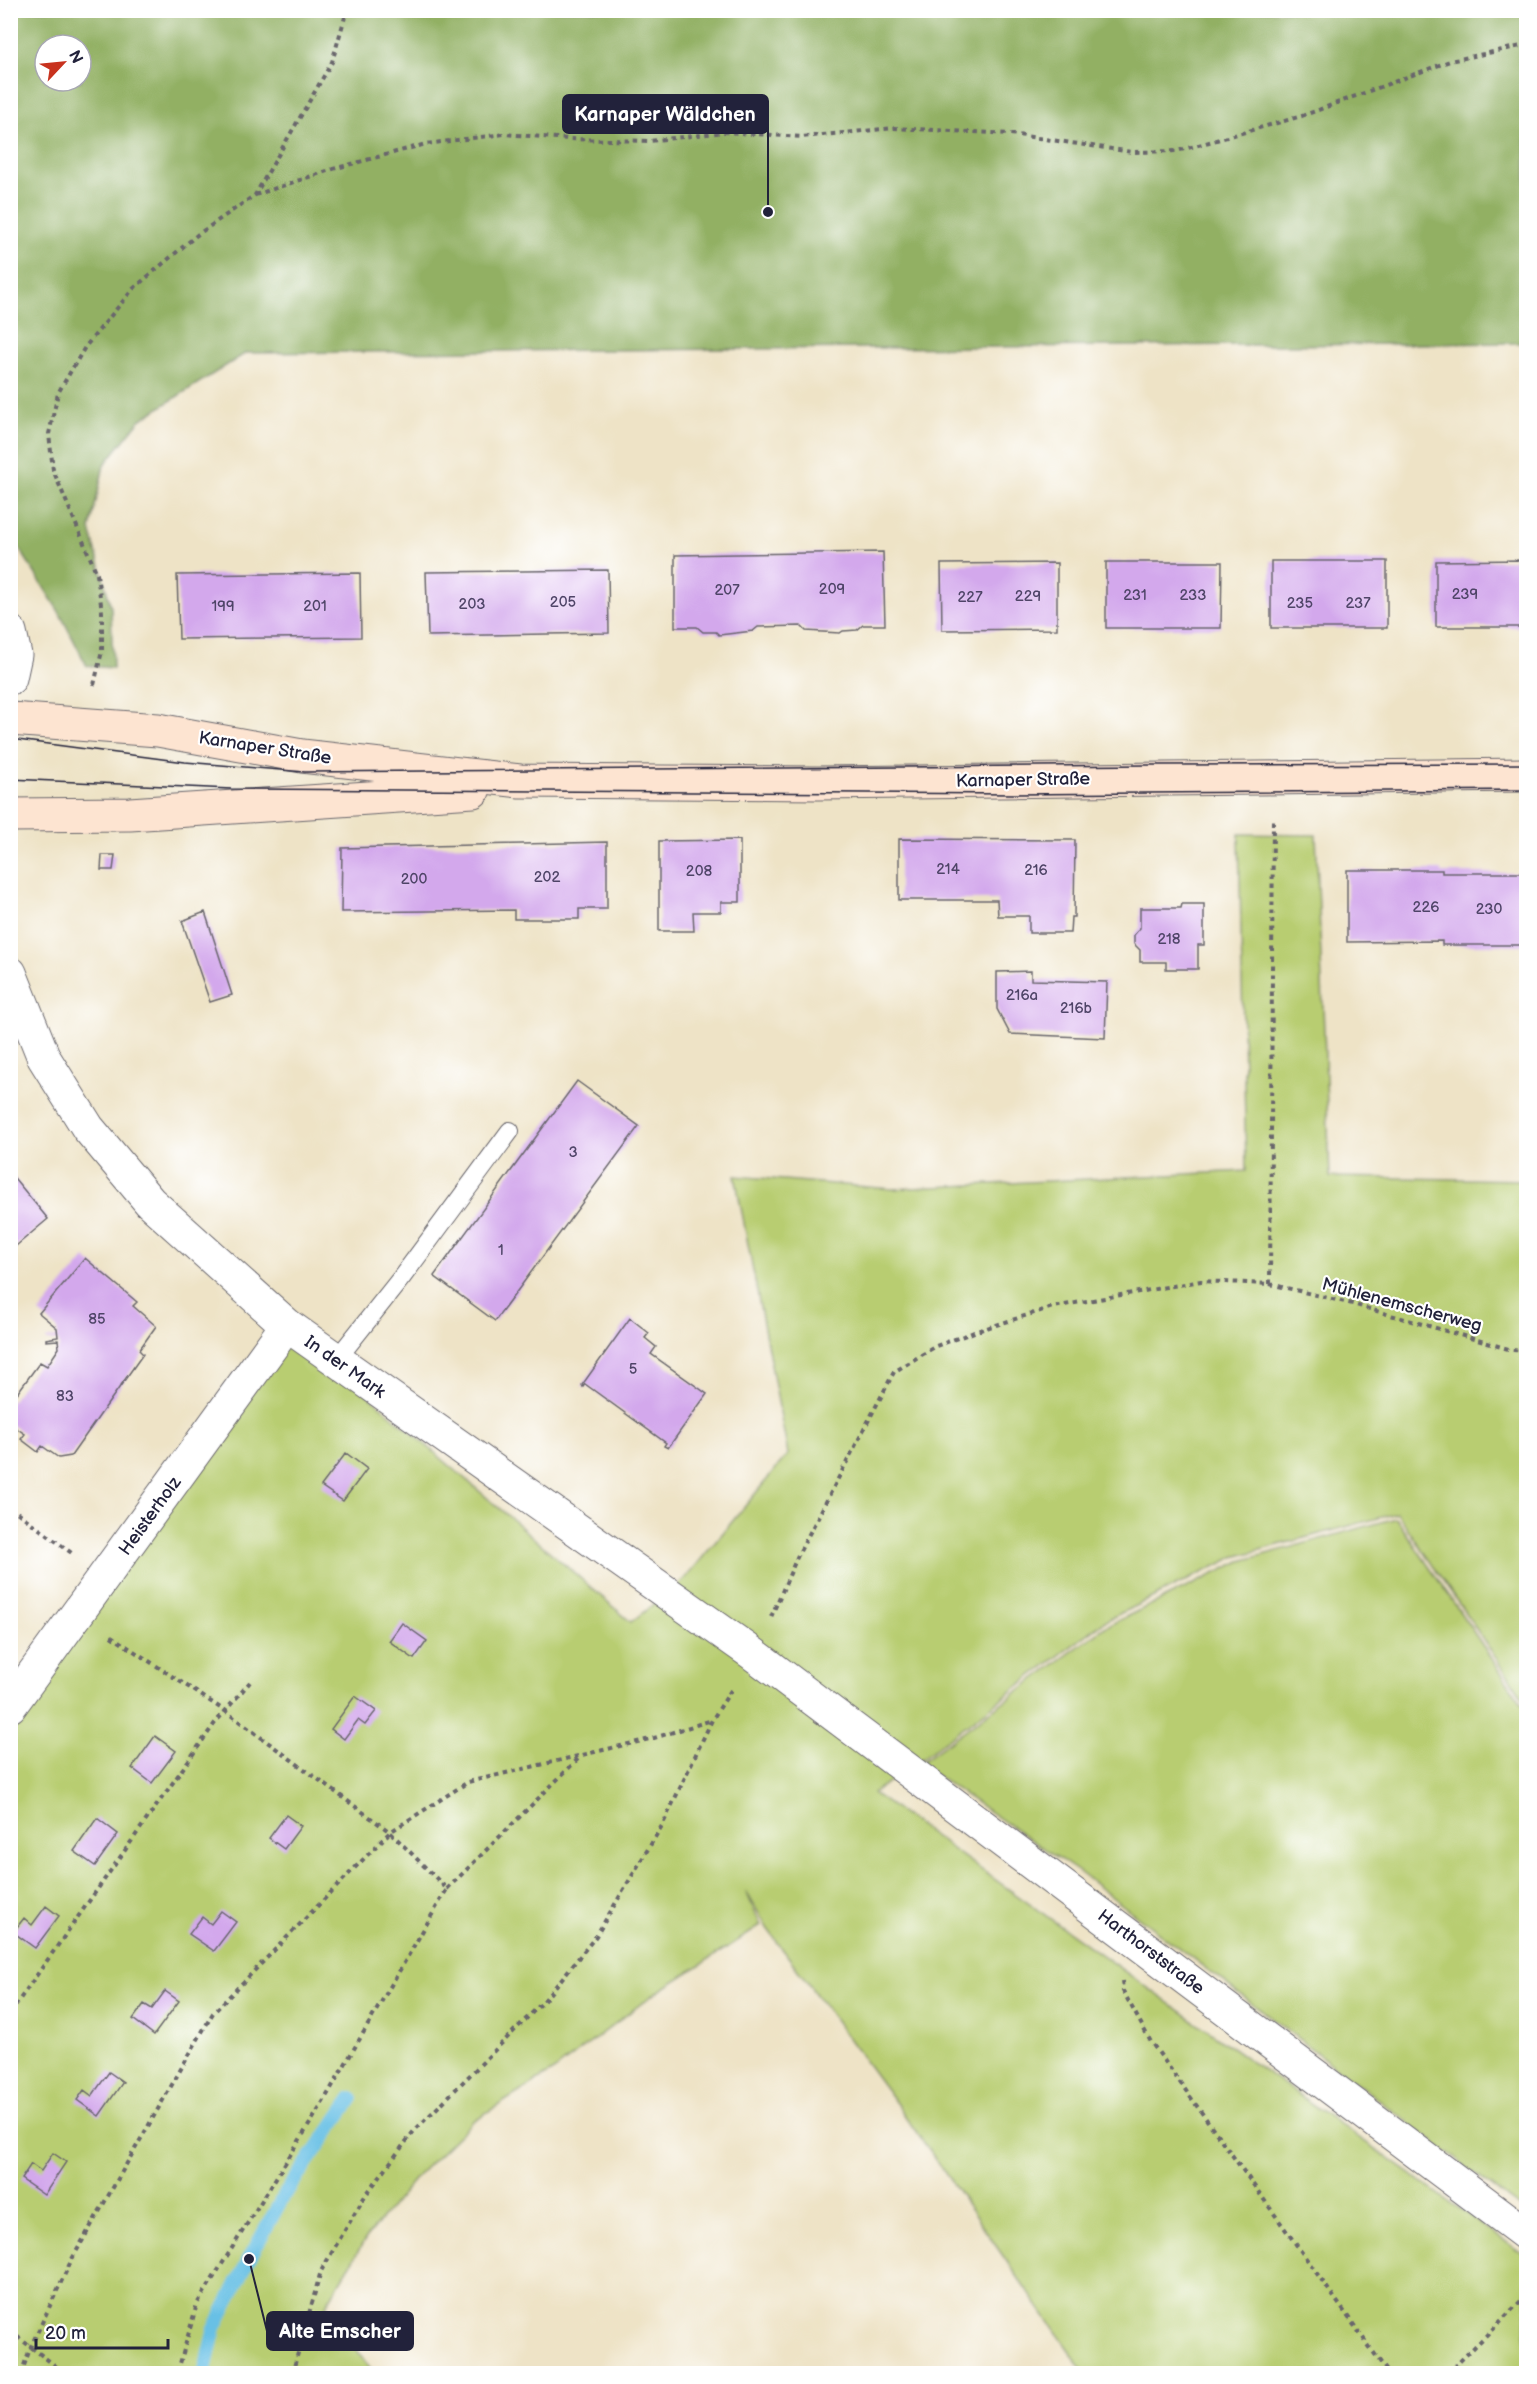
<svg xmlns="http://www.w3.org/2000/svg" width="1537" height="2384" viewBox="0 0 1537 2384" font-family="'Balsamiq Sans',sans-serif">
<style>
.green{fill:#b8cd71;stroke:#6d7856;stroke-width:1.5}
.forest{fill:#92b063;stroke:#5a694f;stroke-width:1.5;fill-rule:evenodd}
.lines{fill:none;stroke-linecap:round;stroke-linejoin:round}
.stream{stroke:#68c0e5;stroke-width:14}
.building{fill:#d3a8ec}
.lane-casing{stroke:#69666c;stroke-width:20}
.street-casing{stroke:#69666c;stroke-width:35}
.secondary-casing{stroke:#69666c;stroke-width:35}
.path{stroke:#69666c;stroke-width:4;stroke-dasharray:4.5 4.5;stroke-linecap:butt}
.lane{stroke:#fff;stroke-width:18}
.street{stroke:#fff;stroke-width:33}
.secondary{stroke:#fde4d1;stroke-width:33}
.tram{stroke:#22223b;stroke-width:1.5}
.labels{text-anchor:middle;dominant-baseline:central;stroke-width:4.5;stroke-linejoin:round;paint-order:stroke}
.number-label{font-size:15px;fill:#4e4467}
.street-label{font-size:18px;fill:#22223b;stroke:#fff}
.leader{fill:none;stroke:#22223b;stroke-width:2}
.callout-dot{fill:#22223b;stroke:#fff;stroke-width:2}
.callout{fill:#22223b;stroke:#22223b;stroke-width:2}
.callout-label{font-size:20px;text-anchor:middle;font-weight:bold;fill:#fff}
</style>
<rect width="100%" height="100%" fill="#fff"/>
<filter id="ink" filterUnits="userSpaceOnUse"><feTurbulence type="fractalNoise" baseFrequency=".0167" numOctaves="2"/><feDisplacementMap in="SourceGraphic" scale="12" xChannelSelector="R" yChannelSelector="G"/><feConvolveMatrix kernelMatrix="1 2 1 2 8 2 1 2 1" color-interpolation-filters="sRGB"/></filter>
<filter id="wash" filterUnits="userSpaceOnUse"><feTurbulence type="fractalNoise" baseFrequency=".008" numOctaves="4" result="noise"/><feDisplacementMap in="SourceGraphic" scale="24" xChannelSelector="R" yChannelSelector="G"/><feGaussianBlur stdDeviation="1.35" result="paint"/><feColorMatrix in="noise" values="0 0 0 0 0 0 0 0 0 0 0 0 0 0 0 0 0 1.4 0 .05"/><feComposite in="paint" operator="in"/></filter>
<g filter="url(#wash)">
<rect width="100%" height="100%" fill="#eee3c6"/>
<path class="green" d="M1239,834L1316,835L1330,1177L1526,1180V1702L1397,1513L1234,1557L1105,1621L920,1760L873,1793L1526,2256V2373H1085L896,2103L767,1928L746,1891L761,1926L651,1996L555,2070L473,2121L418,2175L366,2238L326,2305L373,2373L11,2374V1706L287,1325L631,1622L684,1580L788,1454L735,1176L892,1189L1246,1171Z
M1396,1518L1526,1709V2212L1079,1872L919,1764L1105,1627L1241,1561Z"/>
<path class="forest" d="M11,10L1526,11V343L246,353L140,420L104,465L90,529L111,607L113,668L87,666L58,610L11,535ZM45,45H81V81H45Z"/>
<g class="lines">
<path class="stream" d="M204,2374L215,2328L249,2259L283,2197L352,2098"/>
</g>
<g id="blocks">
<path class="building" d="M883,552L885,625H863L857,630L843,631L840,633L806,631L801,626L758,627L753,631L719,635L716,632H703L697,627H675V555Z
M1526,560V627H1436V561Z
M1271,561H1387V628H1271Z
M1106,562H1222L1221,628H1106Z
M1057,563V629L942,630L941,564Z
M608,570L609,633L428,636L426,572Z
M360,573L361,637L179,639L177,575Z
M899,839L1075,840L1074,917H1071L1070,933H1029V916H998L997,900H899Z
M740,840V902H721V912H693L694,931H659V841Z
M607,842V909H579V919H514V910L341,912L342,848Z
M102,855H115L113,870H101Z
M1347,870H1442V873H1526V945H1442V941L1347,942Z
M1182,904H1204V945H1198V969H1166V962H1140V950L1134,944V935L1140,928V908H1181Z
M205,912L232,995L210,1002L182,921Z
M1031,971V980L1107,982L1105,1038L1010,1034L997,1009V972Z
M577,1081L639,1126L495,1321L434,1276Z
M10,1173L48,1219L10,1251Z
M85,1258L137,1302L133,1306L156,1326L139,1350L143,1354L71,1456L59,1458L42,1446L38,1452L21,1439L25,1434L10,1424V1403L40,1362L47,1366L59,1348L58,1340L46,1341V1339L58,1337L57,1328L39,1313Z
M630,1318L649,1333L645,1338L656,1347L651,1354L707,1394L668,1448L664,1446L666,1443L585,1384L583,1387L582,1385Z
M346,1453L367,1469L343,1501L321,1486Z
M402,1623L427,1641L414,1659L389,1641Z
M355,1696L376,1711L365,1725L358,1720L344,1739L331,1729Z
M155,1736L176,1751L152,1783L132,1768Z
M286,1815L301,1826L284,1849L269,1838Z
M97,1818L118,1834L95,1866L74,1851Z
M46,1906L59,1916L35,1948L13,1932L24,1918L32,1925Z
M221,1911L236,1922L214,1951L189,1934L202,1917L211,1924Z
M165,1991L179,2001L154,2035L133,2019L144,2004L152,2009Z
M109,2072L123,2082L99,2116L77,2100L84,2090L92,2096Z
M53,2153L66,2162L44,2195L21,2179L31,2164L41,2171Z"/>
</g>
</g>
<g filter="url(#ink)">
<use href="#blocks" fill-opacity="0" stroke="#69666c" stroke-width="1.5"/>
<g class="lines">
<g class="lane-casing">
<path id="lane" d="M336,1360L402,1277L510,1131"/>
</g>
<g class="street-casing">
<path id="street" d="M10,632L15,655L10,678
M10,973L44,1058L88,1128L150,1202L287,1325L752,1653L1526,2234
M10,1706L287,1325"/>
</g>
<g class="secondary-casing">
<path id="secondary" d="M10,719L158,730L302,756L520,781L818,783L1526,775
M10,815L130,814L473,791"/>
</g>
<path class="path" d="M255,195L333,169L426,144L504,134L569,139L649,141L724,132L802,137L894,128L1011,134L1132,152L1177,151L1302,116L1450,61L1526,45
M94,685L102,651V612L97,574L53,470L49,434L58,393L85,347L133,289L197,235L255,195L332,62L347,10
M1270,1284L1273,816
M10,1507L73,1554
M771,1617L798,1555L894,1372L936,1346L977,1331L1053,1307L1201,1281L1270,1284L1349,1303L1512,1350L1526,1351
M111,1636L225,1711L390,1832L447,1889L319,2109L197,2304L177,2374
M447,1889L580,1757
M1122,1981L1123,1991L1151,2042L1389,2374
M10,2013L215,1723L250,1682
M10,2331L66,2374
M21,2374L31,2346L72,2259L213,2013L390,1832L468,1782L654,1738L712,1720
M292,2374L321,2271L365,2196L414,2131L543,2002L596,1936L663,1824L712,1720L733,1687
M1447,2374L1526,2296"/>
<use href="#lane" class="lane"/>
<use href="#street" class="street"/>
<use href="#secondary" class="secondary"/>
<path class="tram" d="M10,739L185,762L305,772L1146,765L1526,764
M10,779L231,789L1014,794L1526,790"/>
</g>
</g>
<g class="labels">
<g class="number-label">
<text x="832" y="589">209</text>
<text x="727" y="590">207</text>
<text x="1465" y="594">239</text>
<text x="1135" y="595">231</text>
<text x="1193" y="595">233</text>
<text x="1028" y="596">229</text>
<text x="970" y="597">227</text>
<text x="563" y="602">205</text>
<text x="1300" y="603">235</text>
<text x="1358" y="603">237</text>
<text x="472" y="604">203</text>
<text x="223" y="606">199</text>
<text x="315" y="606">201</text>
<text x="948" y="869">214</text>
<text x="1036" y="870">216</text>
<text x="699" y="871">208</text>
<text x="547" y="877">202</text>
<text x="414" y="879">200</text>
<text x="1426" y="907">226</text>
<text x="1489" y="909">230</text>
<text x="1169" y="939">218</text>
<text x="1022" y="995">216a</text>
<text x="1076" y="1008">216b</text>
<text x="573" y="1152">3</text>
<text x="501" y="1250">1</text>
<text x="97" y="1319">85</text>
<text x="633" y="1369">5</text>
<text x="65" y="1396">83</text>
</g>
<g class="street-label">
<text transform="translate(265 748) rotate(9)">Karnaper Straße</text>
<text transform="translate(1023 780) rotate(-1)">Karnaper Straße</text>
<text transform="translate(1402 1305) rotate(15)">Mühlenemscherweg</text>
<text transform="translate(345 1367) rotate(35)">In der Mark</text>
<text transform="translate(150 1516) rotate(-54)">Heisterholz</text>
<text transform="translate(1151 1952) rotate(37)">Harthorststraße</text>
</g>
</g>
<path class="leader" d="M768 212L768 114M249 2259L267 2331"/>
<g class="callout-dot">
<circle cx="768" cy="212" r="6"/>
<circle cx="249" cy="2259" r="6"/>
</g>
<g class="callout">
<rect x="563" y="95" width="205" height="38" rx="6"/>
<rect x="267" y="2312" width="146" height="38" rx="6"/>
</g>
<g class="callout-label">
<text x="665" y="121">Karnaper Wäldchen</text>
<text x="340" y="2338">Alte Emscher</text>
</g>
<rect width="1537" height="2384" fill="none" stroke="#fff" stroke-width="36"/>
<g transform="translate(63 63) rotate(64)"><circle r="28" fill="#ffffff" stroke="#a7a7b1" stroke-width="1.5"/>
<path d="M0-4.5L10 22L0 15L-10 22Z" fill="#c8321e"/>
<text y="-9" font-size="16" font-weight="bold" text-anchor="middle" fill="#22223b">N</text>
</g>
<path d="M36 2339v9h132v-9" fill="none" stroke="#22223b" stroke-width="3"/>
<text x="45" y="2339" font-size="18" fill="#22223b" stroke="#ffffff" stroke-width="4.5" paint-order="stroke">20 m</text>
</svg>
